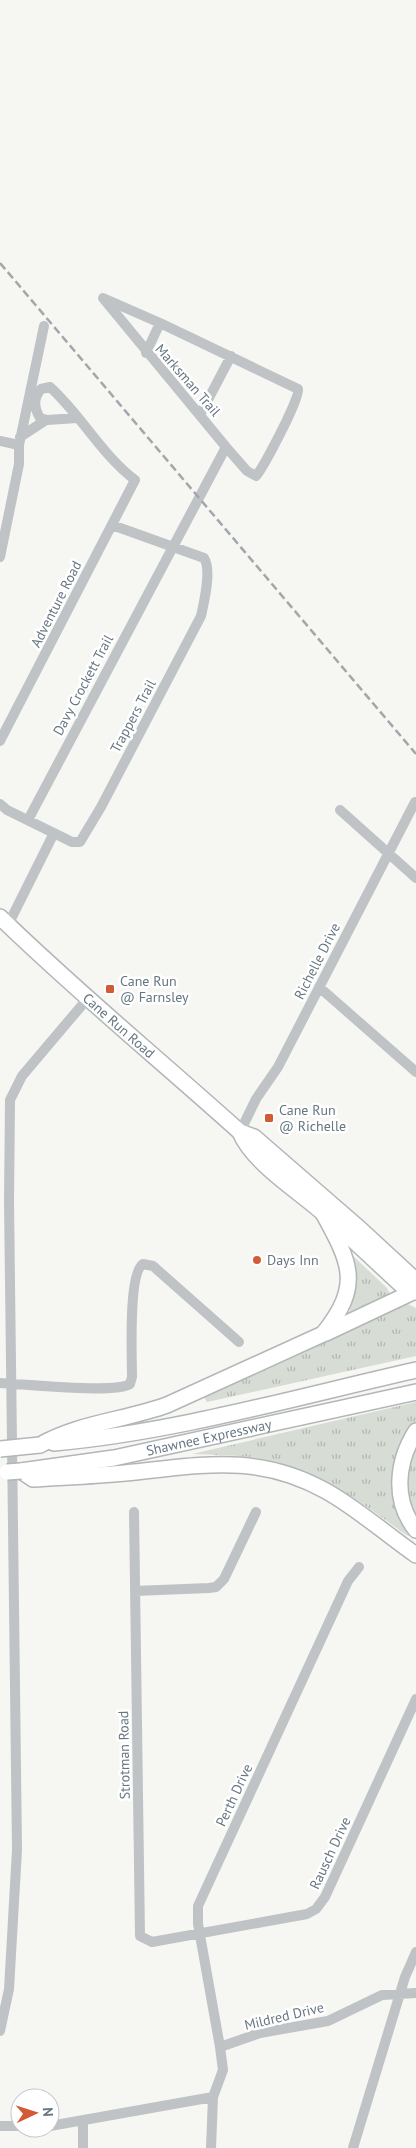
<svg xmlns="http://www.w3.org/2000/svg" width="416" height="2148" viewBox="0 0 416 2148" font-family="'PT Sans',sans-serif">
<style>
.grass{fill:url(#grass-tufts)}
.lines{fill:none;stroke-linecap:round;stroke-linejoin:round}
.highway-casing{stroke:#b2b6b8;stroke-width:18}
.minor{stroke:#bfc3c6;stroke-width:10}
.highway{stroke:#fff;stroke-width:15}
.rail{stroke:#a1a7ab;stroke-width:2.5;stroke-dasharray:8 4;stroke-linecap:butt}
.highway-bridge-casing{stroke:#b2b6b8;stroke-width:18;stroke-linecap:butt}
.highway-bridge{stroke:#fff;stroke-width:15}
.poi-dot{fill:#d35a36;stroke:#fff;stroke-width:2}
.labels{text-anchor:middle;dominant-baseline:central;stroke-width:5;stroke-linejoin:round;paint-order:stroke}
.street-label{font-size:14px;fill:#677681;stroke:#fff}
.poi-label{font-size:14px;fill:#677681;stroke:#fff;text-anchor:start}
</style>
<defs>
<pattern id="grass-tufts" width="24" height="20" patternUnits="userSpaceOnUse" patternTransform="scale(1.25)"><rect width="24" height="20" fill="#d7dcd4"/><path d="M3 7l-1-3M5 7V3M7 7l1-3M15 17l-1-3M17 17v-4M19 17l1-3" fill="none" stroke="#b2b7b1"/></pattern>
</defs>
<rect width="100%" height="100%" fill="#f6f6f3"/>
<path class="grass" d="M353,1256L387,1288L390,1294L349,1312C356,1293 357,1276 353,1256Z
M408,1304L416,1308V1356L207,1402L204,1397L207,1395L403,1305Z
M416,1402V1423L403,1443L410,1536L406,1535C357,1499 312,1466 250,1457C231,1455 211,1455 192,1454Z
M416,1440V1520C404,1497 402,1463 416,1440Z"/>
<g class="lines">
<g class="highway-casing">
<g id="highway">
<path id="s1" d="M0,917C77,992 160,1060 240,1132L254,1137L360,1229L413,1278L416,1284"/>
<path d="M240,1132C253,1163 297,1190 322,1212C351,1237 378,1264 407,1290L416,1292"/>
<path d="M326,1333L415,1291"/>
<path d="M416,1431C397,1461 392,1500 416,1530"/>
<path d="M54,1443C176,1432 296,1397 416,1370"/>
<path d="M40,1445C78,1423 126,1420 167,1405L323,1334C362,1285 351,1264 323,1213"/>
<path d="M21,1471L33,1479C64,1477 94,1476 125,1473C199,1466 256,1452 326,1491C358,1509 386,1534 416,1555"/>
<path id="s2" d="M21,1471L114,1458L416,1392"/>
</g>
</g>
<path class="minor" d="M103,298L160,323L298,389C301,397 263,468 256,476L247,471L226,447Z
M146,353L160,323
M200,415L231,356
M20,437L46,420
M0,441L19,445
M0,557L19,464V445L44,326
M0,741L135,480C101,454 81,415 50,387L41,389C33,399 34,408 40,418L47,420L77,418
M0,804L7,810L72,842H80L101,807L201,616C204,602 212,570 204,558L112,525
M340,810L416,878
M28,820L226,447
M8,925L54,833
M319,987L416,1072
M240,1132L256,1099L278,1067L415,802
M0,1383C23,1384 115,1394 130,1384L132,1377C132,1358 128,1273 143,1264L153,1266L239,1342
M134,1512L140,1936L152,1942L307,1914L316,1909L325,1897L416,1699
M135,1591L209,1588L216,1587L224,1579L256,1512
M0,2031L9,1989L17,1850L9,1201L10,1100L22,1076L88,998
M220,2047L260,2033L328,2021L382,1995L416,1993
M83,2121V2148
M0,2126H20
M50,2126L213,2097
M211,2148L213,2097L223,2070L220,2047L198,1924V1906L348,1581L359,1567
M353,2148L405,1977L416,1952"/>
<use href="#highway" class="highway"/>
<path class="rail" d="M0,263L416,754"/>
<g class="highway-bridge-casing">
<path id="highway-bridge" d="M0,1449L40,1445
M7,1472L21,1471"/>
</g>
<use href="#highway-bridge" class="highway-bridge"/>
</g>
<g class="poi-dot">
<rect x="105" y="984" width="10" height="10" rx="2.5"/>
<rect x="264" y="1113" width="10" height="10" rx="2.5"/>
<circle cx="257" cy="1260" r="5"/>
</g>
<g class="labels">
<g class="street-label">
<text transform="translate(188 380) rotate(49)">Marksman Trail</text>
<text transform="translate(56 604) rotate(-63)">Adventure Road</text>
<text transform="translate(83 685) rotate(-62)">Davy Crockett Trail</text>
<text transform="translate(133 716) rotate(-62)">Trappers Trail</text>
<text transform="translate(317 961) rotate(-63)">Richelle Drive</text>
<text stroke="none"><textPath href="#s1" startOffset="161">Cane Run Road</textPath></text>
<text stroke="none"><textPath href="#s2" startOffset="191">Shawnee Expressway</textPath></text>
<text transform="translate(124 1755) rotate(-91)">Strotman Road</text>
<text transform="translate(234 1795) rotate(-65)">Perth Drive</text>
<text transform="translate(330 1853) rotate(-65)">Rausch Drive</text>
<text transform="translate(284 2016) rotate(-13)">Mildred Drive</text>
</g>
<g class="poi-label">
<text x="120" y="981">Cane Run<tspan x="120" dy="16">@ Farnsley</tspan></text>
<text x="279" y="1110">Cane Run<tspan x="279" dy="16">@ Richelle</tspan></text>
<text x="267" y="1260">Days Inn</text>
</g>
</g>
<g transform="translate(35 2113) rotate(86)"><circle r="24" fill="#ffffff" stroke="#c2c8cd"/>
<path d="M0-4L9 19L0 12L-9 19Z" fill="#d35a36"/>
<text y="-8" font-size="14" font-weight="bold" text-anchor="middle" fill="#677681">N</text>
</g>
</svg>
